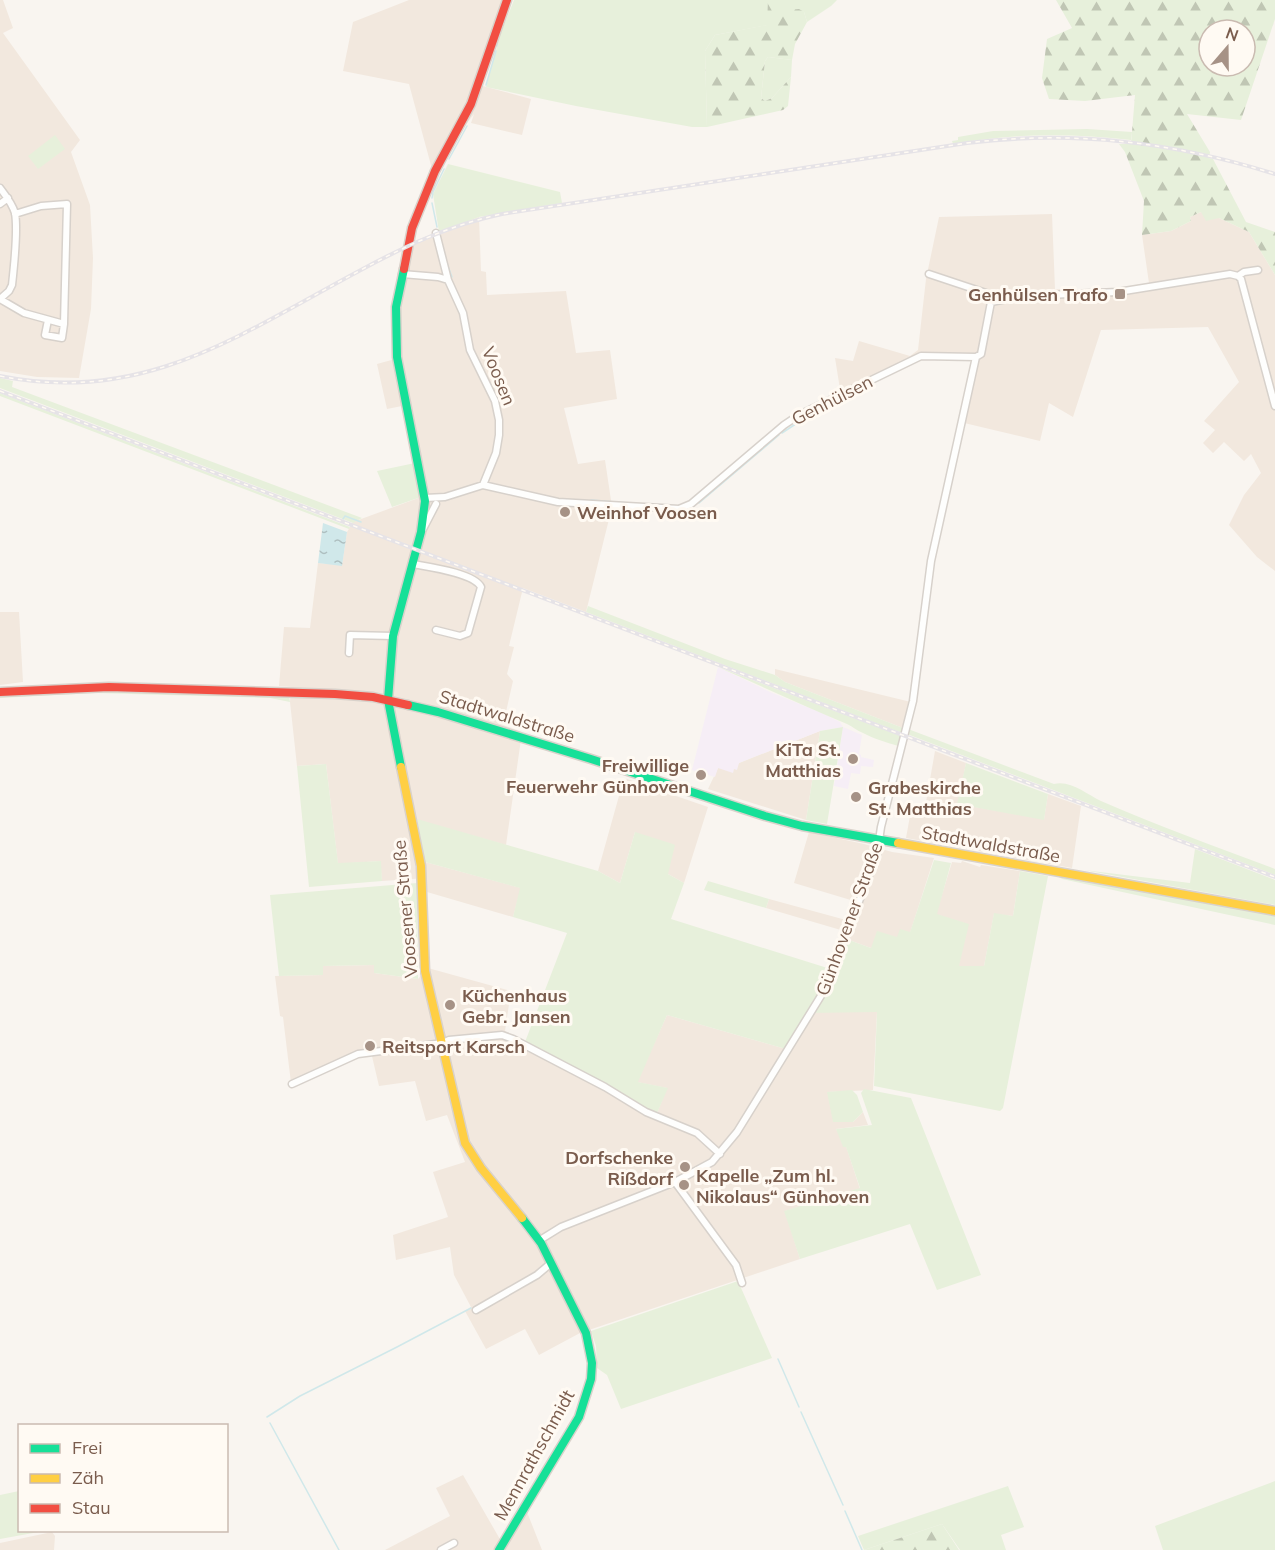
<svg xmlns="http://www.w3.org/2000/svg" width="1275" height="1550" viewBox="0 0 1275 1550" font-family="Mulish,sans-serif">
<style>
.residential{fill:#f2e8de}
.education{fill:#f6eef6}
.green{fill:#e7f0db}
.forest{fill:url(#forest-firs);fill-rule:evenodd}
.water{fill:url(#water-ripples)}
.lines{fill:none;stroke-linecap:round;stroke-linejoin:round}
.stream{stroke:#d0e8ea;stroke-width:1.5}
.street-casing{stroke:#d7d1cb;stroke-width:9}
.fast-casing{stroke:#d9d2cb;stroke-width:11}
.slow-casing{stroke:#d9d2cb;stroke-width:11}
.jam-casing{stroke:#d9d2cb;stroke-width:11}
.street{stroke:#fefefd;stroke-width:6}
.fast{stroke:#16e098;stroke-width:8}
.slow{stroke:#ffcf43;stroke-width:8}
.jam{stroke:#f24e42;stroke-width:8}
.rail-casing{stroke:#e6e3e7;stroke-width:4}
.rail{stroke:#fffaf3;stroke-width:1.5;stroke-dasharray:4.5;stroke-linecap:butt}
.poi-dot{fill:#a69286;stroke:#fffaf3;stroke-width:2}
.labels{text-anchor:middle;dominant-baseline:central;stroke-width:6;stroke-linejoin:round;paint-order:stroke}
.poi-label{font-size:18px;font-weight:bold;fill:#7a5c4d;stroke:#fffaf3;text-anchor:start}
.street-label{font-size:18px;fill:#7a5c4d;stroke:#fffaf3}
</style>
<defs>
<pattern id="forest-firs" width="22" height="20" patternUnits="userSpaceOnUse" patternTransform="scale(1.5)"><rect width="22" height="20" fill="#e7f0db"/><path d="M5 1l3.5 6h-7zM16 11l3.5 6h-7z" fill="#c0c6b4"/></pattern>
<pattern id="water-ripples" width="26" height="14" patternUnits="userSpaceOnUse" patternTransform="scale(1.5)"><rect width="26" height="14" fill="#d0e8ea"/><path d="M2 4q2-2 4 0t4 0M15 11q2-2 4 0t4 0" fill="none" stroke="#aebfc0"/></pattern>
</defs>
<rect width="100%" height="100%" fill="#f9f5f0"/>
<path class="residential" d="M0,0H3L13,28L3,33L80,140L71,152L90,205L93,258L91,309L79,378L37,377L0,371Z
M409,0H505L479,85L531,99L522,135L471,123L474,114L432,169L409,84L343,71L353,22Z
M1201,212L1219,218L1249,232L1275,275V571L1257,557L1229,525L1244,495L1261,473L1251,454L1244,461L1224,442L1213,453L1203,443L1215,430L1204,421L1239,382L1208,327L1101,330L1073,417L1049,403L1040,441L960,422L974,360L921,359L843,395L840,389L835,358L853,361L859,341L910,356L918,350L926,279L939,217L1052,214L1055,289L1071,290L1111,289L1149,283L1142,235L1171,231L1191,221L1190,217Z
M479,217L481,271L486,272L487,295L566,291L576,353L610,350L617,399L564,408L578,464L605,460L612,507L586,612L523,588L509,646L514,647L507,674L513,681L503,725L522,732L506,845L417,820L425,862L521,888L513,917L427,892V878L382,881L380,861L338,864L326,764L297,766L290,702L291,687L279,686L284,627L310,628L318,563L342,565L347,532L353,522L421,497L402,406L387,409L377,364L395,359L394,297L403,245Z
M0,612H19L23,682L0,685Z
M775,669L911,702L903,728L785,682L775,675Z
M820,731L806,820L708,789L718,768L734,769L739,763Z
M935,751L966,763L958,804L1044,819L1048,794L1081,806L1072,868L906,838L912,805L925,808Z
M624,778L708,807L684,883L668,874L635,832L620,883L598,871Z
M809,832L864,844L892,852L934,858L910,933L871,948L849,940L851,933L766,908L769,899L846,920L854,901L794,883Z
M962,861L980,867L981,865L1020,871L1013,916L994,914L984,966H959L936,914L952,862L961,863Z
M375,965L374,973L418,979L428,968L511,991L505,1031L607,1084L647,1109L657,1113L667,1088L637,1082L667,1015L786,1049L809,1012H877L873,1090L827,1092L853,1122L863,1112L868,1125L836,1129L846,1146L860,1189L785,1211L800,1259L580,1333L539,1355L525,1329L486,1349L465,1311L471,1307L454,1275L450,1247L396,1260L393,1235L448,1217L433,1172L465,1162L447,1115L426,1121L415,1081L379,1086L371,1052L292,1084L291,1083L283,1017L280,1016L275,976L323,975V966Z
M463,1475L501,1541L508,1544L527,1512L542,1550H385L450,1516L436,1488Z
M52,1532L55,1536L54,1550H0V1543Z"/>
<path class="education" d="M718,667L770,692L822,713L840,722L843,727L862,735L859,754L861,755V757L874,760L873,767L861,766L860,774L851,773L848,789L834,786L843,727L820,731L739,763L737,770L734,769L733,773L718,768L715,777L692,770Z"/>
<path class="green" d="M514,0H768V25L715,35L705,51L707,127H692L576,106L486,87L500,35Z
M789,0H837L831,6L807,22L804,12L789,10Z
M768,57L792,60L791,77L772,98L765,101L761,98L765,61Z
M1087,129L1132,132L1131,140C1072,133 1011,133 953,144L952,141L958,140V137L993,131Z
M55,135L65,149L38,169L28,156Z
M448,164L560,192L562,203L479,217L439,232L433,194Z
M0,378L13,381L12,387L362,518L353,523L0,388Z
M0,393L350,527L349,529L0,396Z
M415,463L421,497L392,507L377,471Z
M588,606L725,659L775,675L785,682L903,728L902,733L586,612Z
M718,667L901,736L898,746C886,742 874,739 863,733C857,731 852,726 847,724C804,706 761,686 718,667Z
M133,690L289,696L290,702L270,698L95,693L0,698V695Z
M843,727L827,824L806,820L820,731Z
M908,729L1054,784C1071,780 1086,794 1101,801C1158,826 1217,847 1275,869V875L907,734Z
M966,763L1048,794L1044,820L957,804Z
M326,764L338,863L381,861L382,881L309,887L297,766Z
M417,819L598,871L620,883L635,832L673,844L675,845L668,874L684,883L671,919L837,971L849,940L871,948L877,931L897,937L900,929L910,932L934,860L951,863L937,914L969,924L959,966H984L994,913L1013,916L1020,871L1048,876L1003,1108L1000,1111L874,1086L877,1012L809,1013L786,1049L667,1015L638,1082L668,1088L657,1113L647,1109L607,1084L525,1042L567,933L513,917L520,888L425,862Z
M1195,849L1275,880V905L1084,870L1190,883Z
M1057,876L1275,915V925L1062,879Z
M708,881L769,899L766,908L704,890Z
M417,883L418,979L374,973V965L323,966V975L279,976L270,895Z
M864,1089L911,1098L981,1275L937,1290L910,1224L800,1259L784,1211L860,1188L846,1147H843L836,1129L872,1125L861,1093Z
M852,1090L857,1095L863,1112L853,1122H833L827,1092Z
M738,1281L772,1358L621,1409L607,1375L597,1368L596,1346L591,1331Z
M1275,1481V1550H1163L1155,1526Z
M1008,1486L1024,1527L1001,1535L1006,1550H960L942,1524L864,1550L858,1536Z
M19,1491L20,1530L44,1531L0,1539V1495Z"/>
<path class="forest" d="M768,0H789V10L799,9L804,12L807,22L795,44L792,60L768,57L765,61L761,98L765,101L772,98L791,77L788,106L783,110L707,127L705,51L715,35L767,25Z
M1056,0H1275V19L1241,120L1187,114L1210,152L1209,158L1213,159L1246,222L1275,232V275L1249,232L1219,218L1206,221L1201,212L1190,217L1191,221L1171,231L1142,235L1144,201L1125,152L1119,144H1131L1135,95L1085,101L1049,99L1042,78L1047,39L1072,28ZM1209,30H1245V66H1209Z
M942,1524L959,1550H864Z"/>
<path class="water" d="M323,523L347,532L342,566L318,563Z"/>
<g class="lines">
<path class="stream" d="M497,46L498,38
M486,85L496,51
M449,159L467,126
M432,198L433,192L444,169
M432,203L437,227
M445,258L452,277
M782,433L820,408
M591,500L640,504
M699,503L779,435
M343,519L345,516L361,522
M778,1359L799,1407
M801,1412L843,1505
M267,1417L300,1396L397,1347L471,1308
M270,1423L339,1550
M845,1511L862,1550"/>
<g class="street-casing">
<path id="street" d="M0,188C6,196 12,203 15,213C18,230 14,267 12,285L9,291L0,299
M0,204L8,198
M436,233L448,280L463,313L470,350L495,401L499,420V435L496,453L483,485
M402,274L438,277L448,280
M1238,276L1241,279L1275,406
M0,299L24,313L64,324L67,204L41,206L15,214
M991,302L1023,296L1118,292L1230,274L1238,276L1244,272L1258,270
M48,320L45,335L62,338L64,324
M425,498L445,497L483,485L558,502L679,509L691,504L784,425L799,415L921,356L976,357
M423,529L436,504
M413,564C429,567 474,573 481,587L468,633L460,636L436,630
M349,653L350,635L393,636
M292,1084L358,1054L443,1043L449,1040L502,1035L513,1039L605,1087L646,1112L697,1133L720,1154
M675,1182L736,1265L742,1283
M540,1240L561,1227L675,1182L712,1162L737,1132L827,986L877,854L881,827L913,701L931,561L976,357L981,354L982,349L991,302L986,293L929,274
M476,1310L537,1275L550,1264
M441,1550L454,1543"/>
</g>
<g class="fast-casing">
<path id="fast" d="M408,705L438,712L591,759L765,816L802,826L898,843
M401,767L388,700L393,636L421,532L425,501L397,357L396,307L404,269
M499,1550L579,1417L591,1379L592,1363L586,1333L541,1243L522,1218"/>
</g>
<g class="slow-casing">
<path id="slow" d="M401,767L421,866L425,971L465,1143L481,1168L522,1218
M898,843L1275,911"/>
</g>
<g class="jam-casing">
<path id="jam" d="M404,269L412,228L435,171L471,104L507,0
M0,692L109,687L335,694L373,697L408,705"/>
</g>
<use href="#street" class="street"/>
<use href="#fast" class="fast"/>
<use href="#slow" class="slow"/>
<use href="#jam" class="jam"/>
<g class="rail-casing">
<path id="rail" d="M0,376C143,405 239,335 359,271C405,246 450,225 502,214L967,143C1074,130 1173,142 1275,174
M0,391L1275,877"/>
</g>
<use href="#rail" class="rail"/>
</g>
<g class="poi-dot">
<rect x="1114" y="288" width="12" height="12" rx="3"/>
<circle cx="565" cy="512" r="6"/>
<circle cx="853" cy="759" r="6"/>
<circle cx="701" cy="775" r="6"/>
<circle cx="856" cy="797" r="6"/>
<circle cx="450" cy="1005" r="6"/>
<circle cx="370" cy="1046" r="6"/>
<circle cx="685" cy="1167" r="6"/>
<circle cx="684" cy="1185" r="6"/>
</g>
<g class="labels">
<g class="poi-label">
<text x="1108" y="294" text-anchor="end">Genhülsen Trafo</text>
<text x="577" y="512">Weinhof Voosen</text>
<text x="841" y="749" text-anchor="end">KiTa St.<tspan x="841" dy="21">Matthias</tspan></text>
<text x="689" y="765" text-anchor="end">Freiwillige<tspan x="689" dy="21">Feuerwehr Günhoven</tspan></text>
<text x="868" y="787">Grabeskirche<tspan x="868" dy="21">St. Matthias</tspan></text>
<text x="462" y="995">Küchenhaus<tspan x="462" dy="21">Gebr. Jansen</tspan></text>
<text x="382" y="1046">Reitsport Karsch</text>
<text x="673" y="1157" text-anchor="end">Dorfschenke<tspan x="673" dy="21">Rißdorf</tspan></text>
<text x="696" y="1175">Kapelle „Zum hl.<tspan x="696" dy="21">Nikolaus“ Günhoven</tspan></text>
</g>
<g class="street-label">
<text transform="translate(499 376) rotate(68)">Voosen</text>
<text transform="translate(832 400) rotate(-27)">Genhülsen</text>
<text transform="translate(507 716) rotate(17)">Stadtwaldstraße</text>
<text transform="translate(991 844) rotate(10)">Stadtwaldstraße</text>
<text transform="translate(405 909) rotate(-95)">Voosener Straße</text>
<text transform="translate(849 919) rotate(-70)">Günhovener Straße</text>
<text transform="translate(534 1455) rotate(-61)">Mennrathschmidt</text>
</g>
</g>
<rect x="18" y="1424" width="210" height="108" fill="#fffaf3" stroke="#cabbb1" stroke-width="1.5"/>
<rect x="30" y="1444" width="30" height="9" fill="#16e098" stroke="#cabbb1" stroke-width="1.5"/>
<text x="72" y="1454" font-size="18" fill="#7a5c4d">Frei</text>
<rect x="30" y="1474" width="30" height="9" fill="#ffcf43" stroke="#cabbb1" stroke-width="1.5"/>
<text x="72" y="1484" font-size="18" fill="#7a5c4d">Zäh</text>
<rect x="30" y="1504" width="30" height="9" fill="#f24e42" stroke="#cabbb1" stroke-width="1.5"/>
<text x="72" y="1514" font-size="18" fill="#7a5c4d">Stau</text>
<g transform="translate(1227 48) rotate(20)"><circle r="28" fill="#fffaf3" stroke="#cabbb1" stroke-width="1.5"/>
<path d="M0-4.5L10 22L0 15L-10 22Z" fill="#a69286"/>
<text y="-9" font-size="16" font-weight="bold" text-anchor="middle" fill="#7a5c4d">N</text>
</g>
</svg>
